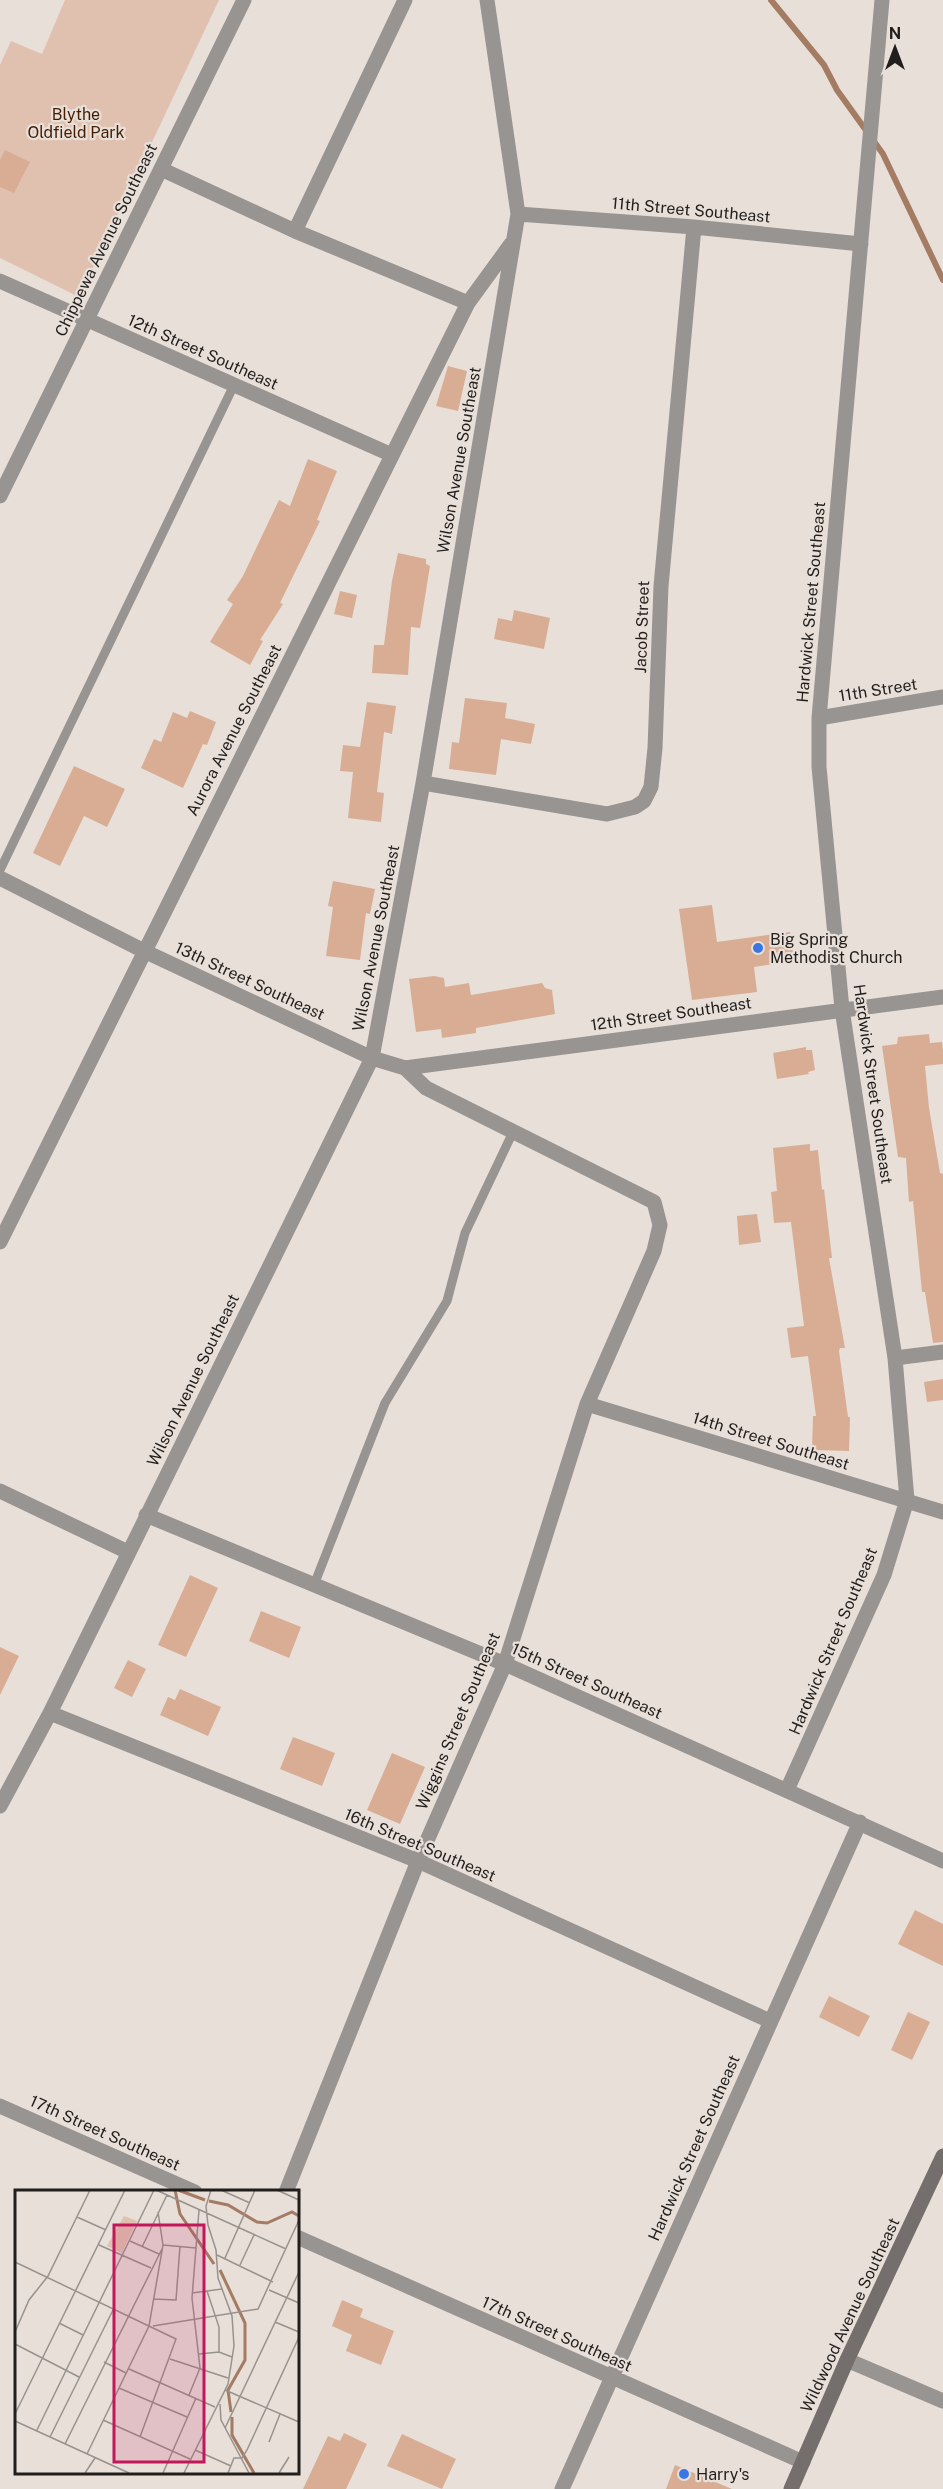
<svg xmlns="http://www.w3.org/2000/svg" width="943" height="2489" viewBox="0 0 943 2489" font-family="'Public Sans',sans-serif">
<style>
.green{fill:#e0c1af}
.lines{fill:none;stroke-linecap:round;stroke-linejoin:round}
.stream{stroke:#a47b63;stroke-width:6}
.building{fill:#d8ad94}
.service{stroke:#989492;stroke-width:9}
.minor{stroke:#989492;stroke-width:15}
.secondary{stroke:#746f6c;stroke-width:15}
.poi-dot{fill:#3876e5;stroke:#e8dfd9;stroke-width:2}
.labels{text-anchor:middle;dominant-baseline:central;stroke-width:4.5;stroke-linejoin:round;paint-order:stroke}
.park-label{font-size:16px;fill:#451d01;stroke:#e8dfd9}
.street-label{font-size:16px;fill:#211e1c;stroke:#e8dfd9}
.poi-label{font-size:16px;fill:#211e1c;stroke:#e8dfd9;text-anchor:start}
.inset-river{fill:none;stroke:#a47b63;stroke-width:3}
.inset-road{fill:none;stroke:#98928d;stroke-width:1.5}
.view{fill:#c2185b;fill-opacity:0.15;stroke:#c2185b;stroke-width:3}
.inset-edge{fill:none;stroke:#211e1c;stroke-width:3}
</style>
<rect width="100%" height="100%" fill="#e8dfd9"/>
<path class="green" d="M65,0H219L79,297L0,258V65L11,41L42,54Z"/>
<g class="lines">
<path class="stream" d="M771,0L824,65L837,90L883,154L943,280"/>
</g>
<path class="building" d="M5,150L30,162L14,193L0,187V160Z
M448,366L467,371L458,411L436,406Z
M308,459L337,471L317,520L320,521L280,603L283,604L260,640L263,641L250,665L210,642L233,604L227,600L243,576L279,500L290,506Z
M398,553L426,559V564L430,566L420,628L411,627L408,675L372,673L374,645H384L392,581Z
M340,591L357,595L352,618L334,614Z
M514,610L550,618L544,649L494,639L498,618L512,621Z
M465,698L507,703L505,718L535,724L531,744L501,739L496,775L449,769L452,742L459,743Z
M367,702L396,706L392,734L384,732L377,792L384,793L381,822L348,818L353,772L340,771L343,745L360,747Z
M190,711L216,722L207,745L203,744L183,788L141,768L154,739L161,742L173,712L187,718Z
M74,766L125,789L107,827L84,816L60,866L33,853Z
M333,881L375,889L370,914L366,913L360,960L326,956L333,907L328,906Z
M712,905L717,942L790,932L794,961L754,967L757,992L692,1000L679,909Z
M434,976L444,978L445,987L469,983L471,995L542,983L545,988L552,990L555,1014L476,1028V1033L442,1038L441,1029L416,1032L409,979Z
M929,1034L930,1043L942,1042L943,1051V1064L925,1066L929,1108L940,1173L943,1174V1342L933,1343L925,1292H922L913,1201L909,1202L906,1158L898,1157L882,1046L897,1044L898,1037Z
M806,1047V1050H812L815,1070L808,1072L809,1074L777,1079L773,1053Z
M810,1144V1151L818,1150L822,1190L824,1189L832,1258H829L845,1348H840L839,1351L848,1417H850L849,1451L812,1450L813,1416H816L808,1356L791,1358L787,1328L804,1326L791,1222L774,1223L771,1192L777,1191L773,1148Z
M757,1214L761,1242L739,1245L737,1216Z
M943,1379V1400L927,1402L924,1382Z
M190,1575L218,1588L186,1657L158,1645Z
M261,1611L301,1627L289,1658L249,1641Z
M0,1647L19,1656L0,1695Z
M128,1660L146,1669L132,1697L114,1688Z
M180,1689L221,1707L208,1736L160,1715L168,1697L175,1700Z
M293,1737L335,1753L322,1786L280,1769Z
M392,1753L425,1767L400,1824L367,1810Z
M915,1910L943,1924V1966L898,1944Z
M829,1996L870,2016L859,2037L819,2017Z
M908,2012L930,2022L912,2060L891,2050Z
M342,2300L363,2309L360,2317L394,2331L381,2365L346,2351L352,2335L332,2326Z
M344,2433L367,2444L346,2489H303L328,2436L340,2441Z
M402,2434L456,2459L442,2489L387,2466Z
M675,2465L732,2489H666Z"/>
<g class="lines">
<path class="service" d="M0,870L234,385
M314,1585L385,1403L447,1301L465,1233L513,1132"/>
<path class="minor" d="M161,169L295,231L468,303
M518,214L694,227L861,244
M295,231L405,0
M0,281L392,455
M0,496L244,0
M819,718L943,697
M423,783L607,814L635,807L644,801L651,787L655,748L661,586L694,227
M0,878L144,951L372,1058L405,1068L426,1088L654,1202L660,1225L654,1251L587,1404L505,1664L418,1861L286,2192
M405,1068L943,997
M0,1242L468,303L511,244
M895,1358L943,1352
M587,1404L943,1512
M0,1491L128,1552
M146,1515L505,1664L943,1861
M50,1713L418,1861L770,2021
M787,1790L884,1575L907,1500L895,1358L842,1009L819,767V718L882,0
M0,1806L50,1713L372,1058L423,783L518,214L487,0
M0,2106L195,2192
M297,2237L803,2462
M847,2360L943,2401
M562,2489L860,1822"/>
<path class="secondary" d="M791,2489L847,2360L943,2156"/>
</g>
<g class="poi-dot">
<circle cx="758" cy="948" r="6"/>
<circle cx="684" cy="2474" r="6"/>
</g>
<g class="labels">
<g class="park-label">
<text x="76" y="114">Blythe<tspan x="76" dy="18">Oldfield Park</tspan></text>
</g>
<g class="street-label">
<text transform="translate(691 210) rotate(5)">11th Street Southeast</text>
<text transform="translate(106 240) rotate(-64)">Chippewa Avenue Southeast</text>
<text transform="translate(203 352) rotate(24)">12th Street Southeast</text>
<text transform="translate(459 460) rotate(-80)">Wilson Avenue Southeast</text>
<text transform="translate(811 602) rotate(-85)">Hardwick Street Southeast</text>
<text transform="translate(642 627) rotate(-88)">Jacob Street</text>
<text transform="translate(878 690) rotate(-9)">11th Street</text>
<text transform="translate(234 730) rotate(-63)">Aurora Avenue Southeast</text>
<text transform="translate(376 938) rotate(-79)">Wilson Avenue Southeast</text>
<text transform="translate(250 981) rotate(25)">13th Street Southeast</text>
<text transform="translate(671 1014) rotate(-8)">12th Street Southeast</text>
<text transform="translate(873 1084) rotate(82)">Hardwick Street Southeast</text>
<text transform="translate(193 1380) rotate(-64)">Wilson Avenue Southeast</text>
<text transform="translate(771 1441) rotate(17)">14th Street Southeast</text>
<text transform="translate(833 1641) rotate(-67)">Hardwick Street Southeast</text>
<text transform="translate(587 1681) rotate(24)">15th Street Southeast</text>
<text transform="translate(458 1721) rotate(-67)">Wiggins Street Southeast</text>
<text transform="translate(420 1845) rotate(23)">16th Street Southeast</text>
<text transform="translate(105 2133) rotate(24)">17th Street Southeast</text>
<text transform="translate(694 2148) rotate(-66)">Hardwick Street Southeast</text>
<text transform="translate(850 2315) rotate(-65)">Wildwood Avenue Southeast</text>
<text transform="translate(557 2334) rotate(24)">17th Street Southeast</text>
</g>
<g class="poi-label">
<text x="770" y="939">Big Spring<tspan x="770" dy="18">Methodist Church</tspan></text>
<text x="696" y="2474">Harry's</text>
</g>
</g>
<g transform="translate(15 2190)">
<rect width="284" height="284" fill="#e8dfd9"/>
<path d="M109,26L122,31L107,63L92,56Z" fill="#e0c1af"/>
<path class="inset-river" d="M160,0L165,24L199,74M163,0L190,10M194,11L213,15L242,32L252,33L277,22L284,26M205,80L230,133V170L213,200L216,222M217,227V245L239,283"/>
<path class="inset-road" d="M141,0L271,59M206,0L235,13M262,0L284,10M62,27L91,40M115,51L144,64M84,55L136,78M148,55L181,58M127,57L152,5M202,65L258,92M210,68L240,0M0,72L161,149L125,247M225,75L239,45M254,100L284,113M192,101L204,137V162M177,103L207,99M139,109L161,110L165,56M260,132L284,142M44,133L68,145M138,136L243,119L284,30M0,142L14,110L33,86L75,0M0,154L64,187M184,164L204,162L217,167M155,169L213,188M89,172L111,183M114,179L200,217M104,198L172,227M210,200L284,232M174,205L185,178L177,108L184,20M205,214L206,230L234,283M0,224L110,0M88,230L175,269M0,231L114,283M210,238L284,82M22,240L139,0M35,247L99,118M254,252L265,224M50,254L147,59M180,260L216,276M72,264L134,136L148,55L143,22M70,283L80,268M148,283L181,208M169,283L213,194L219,156L217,126L203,88L201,60L193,35L191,16L196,0M213,283L219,268H227L232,260L284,147M264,283L274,267"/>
<path class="view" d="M99,35H189V272H99Z"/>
<rect width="284" height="284" class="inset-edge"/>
</g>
<g transform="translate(895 48)" stroke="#e8dfd9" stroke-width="4.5" paint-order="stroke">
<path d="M0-4.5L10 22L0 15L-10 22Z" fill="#211e1c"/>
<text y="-9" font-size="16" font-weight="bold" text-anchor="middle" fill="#211e1c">N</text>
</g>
</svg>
